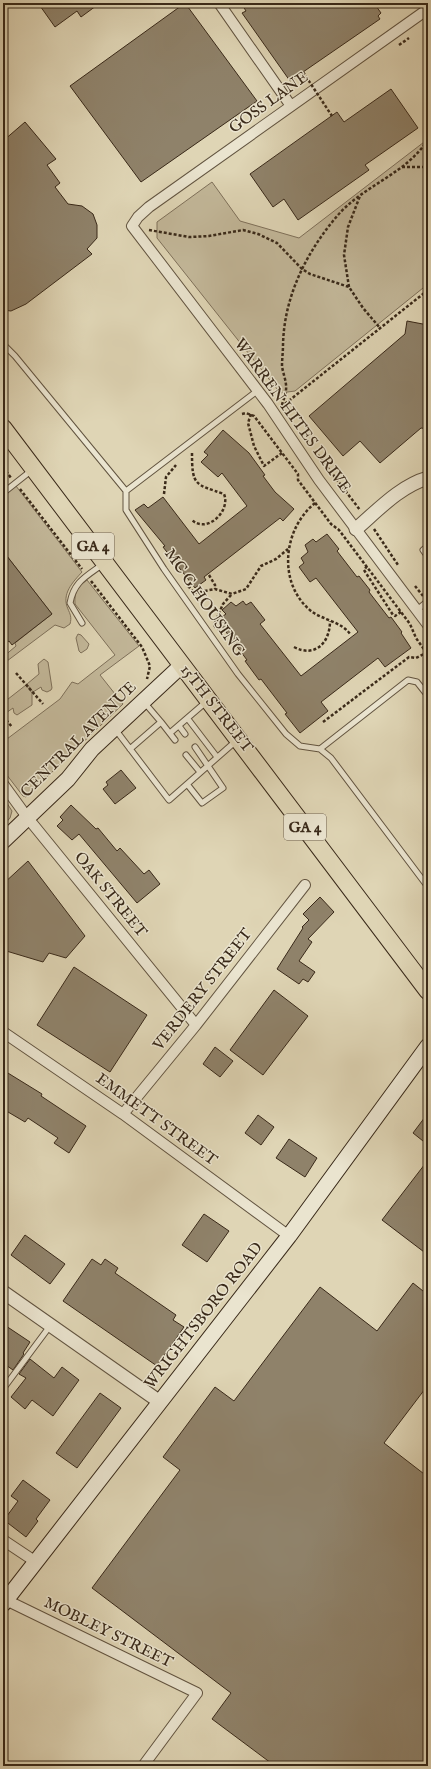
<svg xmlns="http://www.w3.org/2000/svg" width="431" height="1769" viewBox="0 0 431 1769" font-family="'IM FELL English',serif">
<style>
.green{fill:#c3b89a;stroke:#7e705a}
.building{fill:#8f826a;stroke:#392919}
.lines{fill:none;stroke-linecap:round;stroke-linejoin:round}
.service-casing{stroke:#625440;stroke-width:7}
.minor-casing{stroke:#625440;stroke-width:12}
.tertiary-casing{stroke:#625440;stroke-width:15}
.secondary-casing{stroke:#392919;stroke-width:17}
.primary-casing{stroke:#392919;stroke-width:19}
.path{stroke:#392919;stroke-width:2.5;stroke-dasharray:3 2;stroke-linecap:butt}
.service{stroke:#eae4cf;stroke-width:5}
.minor{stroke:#eae4cf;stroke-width:10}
.tertiary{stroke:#eae4cf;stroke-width:13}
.secondary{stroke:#eae4cf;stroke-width:15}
.primary{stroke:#dfd5b5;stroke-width:17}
.path-bridge{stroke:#392919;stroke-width:2.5;stroke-dasharray:3 2;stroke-linecap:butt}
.labels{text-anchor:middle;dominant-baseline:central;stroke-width:3;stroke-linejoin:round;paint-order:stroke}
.shield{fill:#eae4cf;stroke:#6e6150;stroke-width:1}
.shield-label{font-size:15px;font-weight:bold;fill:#392919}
.street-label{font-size:16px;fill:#392919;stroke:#eae4cf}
</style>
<rect width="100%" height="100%" fill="#dfd5b5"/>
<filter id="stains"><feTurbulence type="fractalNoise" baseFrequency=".005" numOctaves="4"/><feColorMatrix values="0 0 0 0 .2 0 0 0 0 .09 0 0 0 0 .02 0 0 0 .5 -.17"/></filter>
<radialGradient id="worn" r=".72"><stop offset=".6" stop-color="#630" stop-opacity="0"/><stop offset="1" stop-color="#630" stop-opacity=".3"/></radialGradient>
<path class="green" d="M428,139V284L295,391L280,393L157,238V222L212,182L240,221L299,238Z
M16,486L82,572C73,582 61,594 68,609C70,614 72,617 70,624L64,628L55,625L3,664V657L16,646L15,643L52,614L3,551V496Z
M87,580L139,646L100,675L123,704L26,797L23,796L3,770V742L60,699L72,682L78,684L115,655L75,604C74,592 78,586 87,580Z
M78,634L81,635L89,644L87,649L81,653L79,651L76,638Z
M44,659L48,662L52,688L51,690L47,692L42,690L41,687L33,692L27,684L39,674L38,664Z
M26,685L32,693V705L17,715L14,713L13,708L3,715V703Z
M3,797L12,811L10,818L3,826Z"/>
<path class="building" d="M38,3H100L81,17L77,11L55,27Z
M185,3L257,101L141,182L70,86Z
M241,3H298L301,7L307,3H374L381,13L378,16L380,19L290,81L242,13L246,11Z
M391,89L418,128L365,165L369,170L298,220L284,199L273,207L250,174L337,112L344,122Z
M25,122L56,159L47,165L60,183L55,187L68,204L82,206L93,214L97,225V238L87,249L92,254L26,304L11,311L3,310V141Z
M407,321L428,325V429L421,428L380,463L360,441L343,456L309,416L405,334Z
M223,430L249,453L265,475L263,476L275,492L294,509L283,521L280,518L204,577L206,580L195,588L163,547L165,546L135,510L144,504L148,508L163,497L199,544L247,506L222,473L218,477L201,462L208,455L204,452Z
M327,534L339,549L337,551L357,577L359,576L370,590L369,592L389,618L391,617L402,632L401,633L411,648L385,667L378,658L321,702L328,711L300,733L285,714L287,713L261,679L259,680L245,661L247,660L217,620L226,614L222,610L231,602L236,606L243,601L246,605L251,602L265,620L260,624L301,676L358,632L316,578L310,582L299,567L304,563L301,558L308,552L305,545L313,539L316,542Z
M3,551L52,614L12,645L9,641L3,645Z
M121,770L136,788L115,804L103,789L108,785L106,782Z
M71,805L96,829L98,828L117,851L120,848L144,874L149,870L160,884L137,903L79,834L72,840L57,826L63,820L60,817Z
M28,861L85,936L66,958L49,953L43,962L3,950V884Z
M320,897L334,912L308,939L312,942L299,961L315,972L308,982L303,979L299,984L277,969L303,928L302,927L309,920L303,914Z
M74,967L147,1015L110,1072L37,1025Z
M274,990L308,1016L263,1075L230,1050Z
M215,1047L233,1061L220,1077L203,1064Z
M3,1070L42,1094L41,1096L86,1126L69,1153L54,1143L58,1138L28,1118L25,1122L3,1109Z
M428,1113V1145L413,1133Z
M258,1115L274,1127L261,1145L245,1133Z
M289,1139L317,1158L305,1177L276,1158Z
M428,1160V1255L382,1220Z
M204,1214L229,1231L207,1262L182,1245Z
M25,1235L65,1264L50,1284L11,1255Z
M92,1259L101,1265L105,1259L118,1268L115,1273L176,1315L173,1320L184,1327L157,1366L63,1301Z
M413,1283L428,1295V1385L384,1443L428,1477V1756L421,1766H275L212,1719L231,1693L92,1588L180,1470L163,1457L215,1387L234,1401L320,1287L377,1331Z
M3,1324L30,1342L23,1353L24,1354L13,1370L3,1363Z
M30,1359L54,1378L62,1367L79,1380L53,1416L32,1400L25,1409L11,1397L26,1378L19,1374Z
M100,1393L121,1408L77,1468L56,1453Z
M23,1480L50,1500L36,1519L38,1521L26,1537L4,1520L18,1501L11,1496Z"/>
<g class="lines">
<g class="service-casing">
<path id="service" d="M3,344L15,356L126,491V510L164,569L238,674L286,734L300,746L320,749L408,680L417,682L428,696
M126,491L257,391
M3,493L32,470
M428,546L423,550L428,557
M417,610L428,601
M82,623L70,603C74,581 87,576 103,564
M188,719L217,757
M161,722L175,740
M179,726L185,734
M115,729L169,800L236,741
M170,733L206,702
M130,749L161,722L144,702
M320,749L331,758L428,887
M186,755L200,772
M187,784L202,803L223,788L195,747
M3,1389L50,1326"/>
</g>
<g class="minor-casing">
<path id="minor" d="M219,3L291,106
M428,9L149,207L138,217L132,226L268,404L319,480L428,625
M3,784L27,817L196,1025
M3,1032L123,1114L289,1236
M123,1114L196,1025L305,885
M3,1540L36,1562
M6,1600L197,1693L143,1766"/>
</g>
<g class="tertiary-casing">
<path id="tertiary" d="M356,529C378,510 400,486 428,478
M3,1292L160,1402"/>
</g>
<g class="secondary-casing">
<path id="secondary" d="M3,841L68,779L92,749L181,666
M3,1604L289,1236L428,1046"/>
</g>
<g class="primary-casing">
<path id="primary" d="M3,428L428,991"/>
</g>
<path class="path" d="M399,45L409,38
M402,167H428
M149,230L189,237L209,236L243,230L258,234L277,243L302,269L310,274L349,287L363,308L380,328
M349,287L344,255L348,227L360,196
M282,405C283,400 286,395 286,390C287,382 283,374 282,366C282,359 283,352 283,345C284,296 307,251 338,215C364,185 408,173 428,139
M281,407L428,290
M242,414L246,413L254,416L298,474V480L331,524L339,530L410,624L416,638L428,655
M251,414L248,423L254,446L264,466L282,453
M315,451L360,510
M192,453C192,486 195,484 224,494C231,511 207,534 192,520
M3,467L11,478
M20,489L82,569
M164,494L166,477L176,465
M315,503C283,529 277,583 311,611C323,620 342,622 350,634
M425,525L428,526
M374,529L398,565
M367,566L364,570L393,615L395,616L401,612
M209,575L215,585V589
M91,581L142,647L150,666L147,679
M185,582L194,593L215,589L232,594L246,589L261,566L276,559L288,549
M415,586L423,596
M220,629H217L214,625L223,604L232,594
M294,647C315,658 330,643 330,621
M16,673L43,704
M3,716L12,727
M323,722L409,657L416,658L426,653"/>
<use href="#service" class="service"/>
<use href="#minor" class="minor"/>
<use href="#tertiary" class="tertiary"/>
<use href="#secondary" class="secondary"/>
<use href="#primary" class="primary"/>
<path class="path-bridge" d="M303,72L332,116"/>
</g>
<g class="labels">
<g class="shield">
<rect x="72" y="533" width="42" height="26" rx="3"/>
<rect x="284" y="814" width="42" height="26" rx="3"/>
</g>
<g class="shield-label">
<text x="93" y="546">GA 4</text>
<text x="305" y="827">GA 4</text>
</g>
<g class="street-label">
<text transform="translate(269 103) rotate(-36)">GOSS LANE</text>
<text transform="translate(292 416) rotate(54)">WARREN HITES DRIVE</text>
<text transform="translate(204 603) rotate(55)">MC G HOUSING</text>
<text transform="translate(216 709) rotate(52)">15TH STREET</text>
<text transform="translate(79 740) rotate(-45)">CENTRAL AVENUE</text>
<text transform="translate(110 895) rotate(51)">OAK STREET</text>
<text transform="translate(203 990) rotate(-52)">VERDERY STREET</text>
<text transform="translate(156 1120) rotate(36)">EMMETT STREET</text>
<text transform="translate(204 1316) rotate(-52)">WRIGHTSBORO ROAD</text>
<text transform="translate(108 1633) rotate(26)">MOBLEY STREET</text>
</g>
</g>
<rect width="431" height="1769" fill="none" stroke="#dfd5b5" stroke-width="16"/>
<rect x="4" y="4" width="423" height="1761" fill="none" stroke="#392919" stroke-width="2"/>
<rect x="8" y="8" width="415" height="1753" fill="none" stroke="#392919"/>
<rect width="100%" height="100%" filter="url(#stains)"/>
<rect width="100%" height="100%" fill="url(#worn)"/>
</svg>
